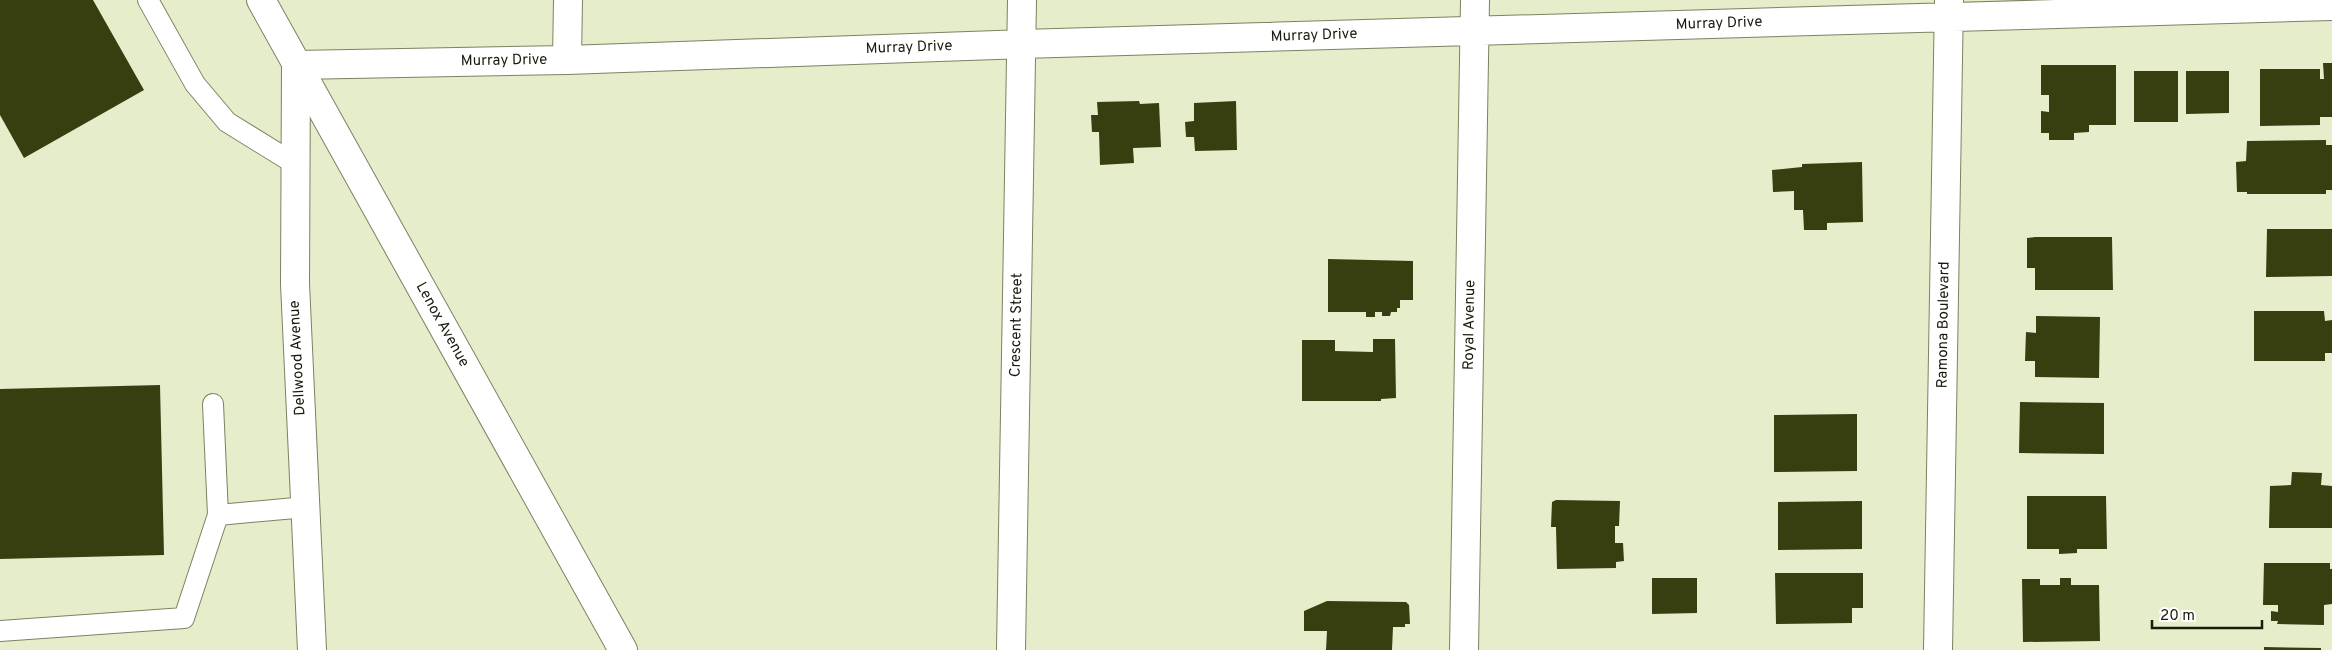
<svg xmlns="http://www.w3.org/2000/svg" width="2332" height="650" viewBox="0 0 2332 650" font-family="Overpass,sans-serif">
<style>
.building{fill:#373e10}
.lines{fill:none;stroke-linecap:round;stroke-linejoin:round}
.service-casing{stroke:#7c8262;stroke-width:22}
.minor-casing{stroke:#7c8262;stroke-width:30}
.secondary-casing{stroke:#7c8262;stroke-width:30}
.service{stroke:#fff;stroke-width:20}
.minor{stroke:#fff;stroke-width:28}
.secondary{stroke:#fff;stroke-width:28}
.labels{text-anchor:middle;dominant-baseline:central;stroke-width:5;stroke-linejoin:round;paint-order:stroke}
.street-label{font-size:15px;fill:#191b0e;stroke:#fff}
</style>
<rect width="100%" height="100%" fill="#e6edca"/>
<path class="building" d="M0,0H93L144,90L24,158L0,115Z
M2323,63H2332V117H2320V125L2260,126V69H2320V79H2324Z
M2041,65H2116V125H2089V132L2074,133V140H2049V133H2041V111L2049,112V95H2041Z
M2134,71H2178V122H2134Z
M2186,71H2229V113L2186,114Z
M1139,101L1140,104L1159,103L1161,147L1133,148L1134,163L1100,165L1099,132H1092L1091,115H1098L1097,102Z
M1236,101L1237,150L1195,151L1194,137H1186L1185,122L1194,121V103Z
M2326,140V145H2332V190H2326V194H2247V192H2237L2236,162L2246,161L2247,141Z
M1862,162L1863,222L1827,223V230H1804L1803,210H1794V191L1773,192L1772,170L1802,167V164Z
M2267,229H2332V276L2266,277Z
M2035,237H2112L2113,290H2035V268H2027V238Z
M1328,259L1413,261V300H1400V308H1397V312H1391L1390,316H1382V312H1375V317H1366V312H1328Z
M2254,311H2324L2325,321L2332,320V353H2325V361H2254Z
M2036,316L2100,317L2099,378L2035,377V361H2025L2026,332L2036,333Z
M1373,339H1395L1396,398L1381,399V401H1302V340H1335V351L1373,352Z
M160,385L164,555L0,559V389Z
M2020,402L2104,403V454L2019,453Z
M1857,414V471L1774,472V415Z
M2292,472L2322,473L2321,485L2332,486V528H2269L2270,486L2291,485Z
M2027,496H2106L2107,549H2077V553L2059,554V549H2027Z
M1556,500L1620,501L1619,526H1615V543H1623L1624,561L1616,562V568L1557,569L1556,527H1551L1552,502Z
M1862,501V549L1778,550V502Z
M2264,563H2330V569H2332V604L2324,605V625L2277,624L2278,621H2271V611L2278,612V605H2263Z
M1775,573H1863V608H1852V623L1776,624Z
M1652,578H1697V613L1652,614Z
M2060,578H2071V585H2099L2100,641L2023,642L2022,579H2040V585H2060Z
M1327,601L1406,602L1409,605L1410,624H1405V627H1393L1392,650H1326L1327,631H1304V611Z
M2264,647L2321,648V650H2264Z"/>
<g class="lines">
<g class="service-casing">
<path id="service" d="M148,0L195,84L227,122L295,164
M213,404L218,515
M0,631L184,618L218,515L306,507"/>
</g>
<g class="minor-casing">
<path id="minor" d="M567,60L568,0
M312,650L295,284L296,65L567,60L1022,44L2332,6
M1011,650L1022,0
M1464,650L1475,0
M1938,650L1949,0"/>
</g>
<g class="secondary-casing">
<path id="secondary" d="M261,0L623,650"/>
</g>
<use href="#service" class="service"/>
<use href="#minor" class="minor"/>
<use href="#secondary" class="secondary"/>
</g>
<g class="labels">
<g class="street-label">
<text transform="translate(1719 24) rotate(-2)">Murray Drive</text>
<text transform="translate(1314 36) rotate(-2)">Murray Drive</text>
<text transform="translate(909 48) rotate(-2)">Murray Drive</text>
<text transform="translate(504 61) rotate(-1)">Murray Drive</text>
<text transform="translate(442 325) rotate(61)">Lenox Avenue</text>
<text transform="translate(1017 325) rotate(-89)">Crescent Street</text>
<text transform="translate(1470 325) rotate(-89)">Royal Avenue</text>
<text transform="translate(1944 325) rotate(-89)">Ramona Boulevard</text>
<text transform="translate(298 358) rotate(-93)">Dellwood Avenue</text>
</g>
</g>
<path d="M2152 620v8h110v-8" fill="none" stroke="#191b0e" stroke-width="2.5"/>
<text x="2160" y="620" font-size="15" fill="#191b0e" stroke="#ffffff" stroke-width="4" paint-order="stroke">20 m</text>
</svg>
